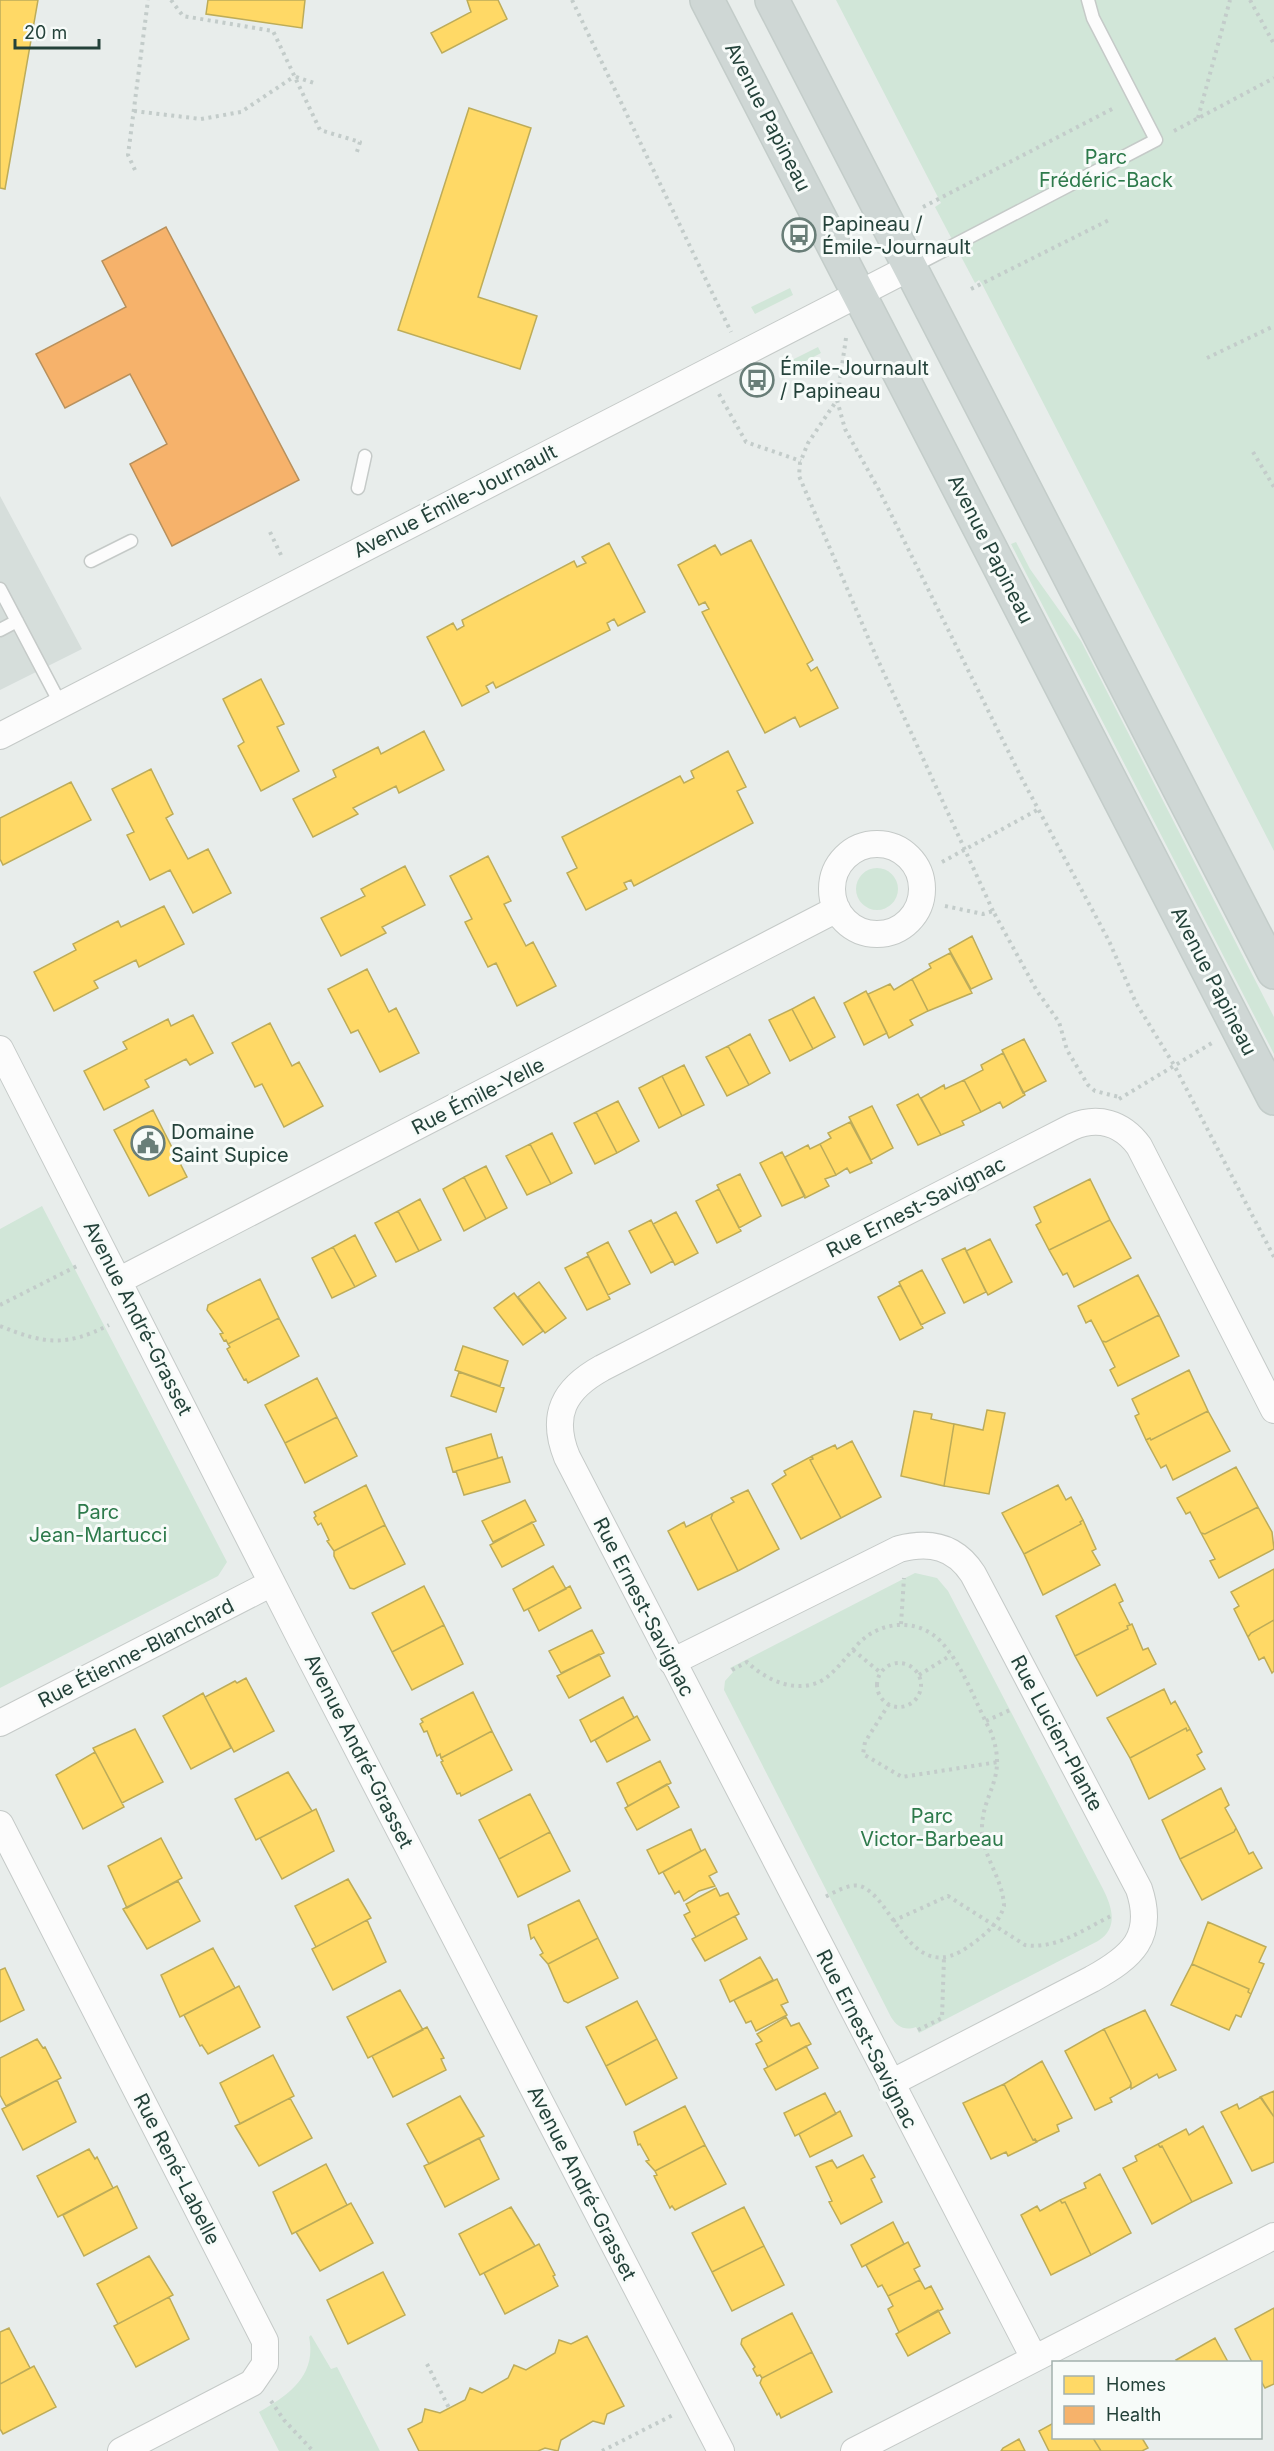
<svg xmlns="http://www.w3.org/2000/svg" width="1274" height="2451" viewBox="0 0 1274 2451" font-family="Inter,sans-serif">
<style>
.built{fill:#d6dedb}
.green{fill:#d1e6d8}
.homes{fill:#ffd966;stroke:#bdac59;stroke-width:1.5}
.health{fill:#f6b26b;stroke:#b7905c;stroke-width:1.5}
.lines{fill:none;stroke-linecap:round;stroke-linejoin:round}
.lane-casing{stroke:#c5cac8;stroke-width:15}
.street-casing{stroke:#c5cac8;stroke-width:28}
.primary-casing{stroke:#c3ccc9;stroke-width:36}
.path{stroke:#c3ccca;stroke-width:4;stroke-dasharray:3 4.5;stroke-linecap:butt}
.lane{stroke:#fcfcfc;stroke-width:12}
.street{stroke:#fcfcfc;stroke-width:26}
.primary{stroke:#cfd7d5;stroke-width:33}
.labels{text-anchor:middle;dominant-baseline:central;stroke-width:6;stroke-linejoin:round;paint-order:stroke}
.street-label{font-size:20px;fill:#24423a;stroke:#f7fbf9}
.park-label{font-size:20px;fill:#2d7a4b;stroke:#f7fbf9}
.poi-label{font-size:20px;fill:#24423a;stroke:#f7fbf9;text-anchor:start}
</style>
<rect width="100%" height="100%" fill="#e8edeb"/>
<path class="built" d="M0,496L82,649L0,690Z"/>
<path class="green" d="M836,0H1274V851L982,284L979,280L975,283L935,207L941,203Z
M790,288L793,295L755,314L751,307Z
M818,347L821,353L783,373L780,366Z
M1016,542L1030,569L1081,641L1274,1017V1054L1011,544Z
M856 889a21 21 0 1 1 42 0a21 21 0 1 1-42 0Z
M42,1206L227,1562L218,1576L0,1688V1229Z
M915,1573L937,1578L948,1591L1103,1889C1112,1907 1119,1928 1098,1941L919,2033L916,2027C905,2031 897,2027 891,2017L724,1690L725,1681L733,1672L730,1668Z
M311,2335L331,2369L337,2367L380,2451H279L259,2412C289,2395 317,2375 309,2337Z"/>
<path class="homes" d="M0,0H38L5,189L0,188Z
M208,0H305L302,28L206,14Z
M498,0L507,19L442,53L431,33L471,12L467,0Z
M469,108L531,128L478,297L537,316L520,369L398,330Z
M751,540L813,660L807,664L811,671L817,667L838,708L800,727L795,717L765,733L702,612L709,609L705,602L699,605L678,565L715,545L721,555Z
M609,543L645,612L618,626L614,619L607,623L610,630L496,688L493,682L486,686L489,692L462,706L427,637L453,623L457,630L464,626L462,620L574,561L577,567L586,563L582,557Z
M261,679L284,724L277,727L299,771L261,791L238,746L244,742L223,699Z
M424,731L444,770L399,793L396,786L353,808L358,814L313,837L293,799L336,777L333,770L378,747L381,754Z
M728,751L746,787L737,791L753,823L634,886L631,880L624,883L627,889L586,910L567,873L577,868L562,837L680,776L684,783L694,778L691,771Z
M151,769L173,814L166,818L188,859L208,849L231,893L193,913L170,870L150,880L127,835L134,832L112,789Z
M71,782L91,820L3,865L0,859V818Z
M488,856L511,901L504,904L526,946L533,942L556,986L517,1006L496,963L488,967L465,922L472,919L450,876Z
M405,866L425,905L382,927L386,933L341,956L321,918L365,896L361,889Z
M164,906L184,944L139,967L136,960L94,981L98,988L54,1011L34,972L76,950L73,944L118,921L121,927Z
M972,936L992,979L971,989L949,949Z
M950,953L972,993L928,1011L912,979L931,968L929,964Z
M367,969L389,1012L396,1008L419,1053L380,1072L358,1030L351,1033L328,989Z
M912,979L928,1011L910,1020L913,1025L889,1038L868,994L890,984L894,990Z
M866,991L887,1033L864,1045L844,1003Z
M814,997L835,1037L813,1049L792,1009Z
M792,1009L813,1049L790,1061L769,1020Z
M193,1015L213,1053L190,1065L186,1059L145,1080L149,1087L104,1110L84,1071L127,1049L123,1042L168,1019L171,1026Z
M270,1023L292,1066L299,1062L323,1106L284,1127L262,1084L255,1087L232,1043Z
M750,1034L770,1073L749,1085L728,1046Z
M1024,1039L1046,1081L1023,1093L1002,1050Z
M728,1046L749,1085L727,1096L706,1057Z
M1003,1053L1025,1095L1003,1108L1000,1102L981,1112L964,1080L983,1070L981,1065Z
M684,1065L704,1105L682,1116L662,1076Z
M662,1076L682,1116L659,1128L639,1088Z
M964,1080L981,1112L962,1121L964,1125L941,1135L921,1098L944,1085L945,1089Z
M918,1094L941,1135L918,1145L897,1105Z
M618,1101L639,1141L617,1153L596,1112Z
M872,1106L893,1148L871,1160L849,1117Z
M153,1110L187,1177L149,1196L114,1130Z
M596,1112L617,1153L595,1164L574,1123Z
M850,1122L872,1163L850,1173L847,1168L836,1175L820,1144L831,1138L828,1133Z
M552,1133L572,1173L551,1184L530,1144Z
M530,1144L551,1184L527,1195L506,1156Z
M820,1144L836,1175L825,1179L829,1186L805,1198L785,1157L808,1145L810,1149Z
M782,1152L805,1196L782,1206L760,1163Z
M486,1166L507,1208L486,1219L464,1177Z
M740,1174L761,1216L739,1228L717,1185Z
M464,1177L486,1219L464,1231L443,1189Z
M1090,1179L1110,1220L1049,1250L1036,1225L1041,1222L1034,1207Z
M719,1189L741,1231L717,1243L696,1201Z
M420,1199L441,1240L419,1251L398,1211Z
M398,1211L419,1251L396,1262L375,1223Z
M676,1212L698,1253L675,1265L653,1224Z
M651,1220L673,1261L651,1273L629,1231Z
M1110,1220L1131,1258L1074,1287L1067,1273L1063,1275L1049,1250Z
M355,1235L376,1276L355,1287L333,1247Z
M990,1239L1012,1282L988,1295L966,1251Z
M608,1242L630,1284L608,1295L587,1253Z
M333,1247L355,1287L332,1298L312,1258Z
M965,1248L986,1292L964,1303L942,1259Z
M588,1256L610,1299L587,1310L565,1268Z
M922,1270L945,1313L921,1325L899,1282Z
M1138,1275L1159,1315L1106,1342L1102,1341L1091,1320L1086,1323L1078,1306Z
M260,1279L279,1318L228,1344L226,1340L224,1341L220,1334L223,1333L207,1310L208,1305Z
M539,1282L566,1318L545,1333L518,1297Z
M900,1285L923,1328L900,1340L878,1297Z
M514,1293L543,1331L523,1345L494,1308Z
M1159,1315L1179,1356L1118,1386L1110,1370L1115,1367L1102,1341L1106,1342Z
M279,1318L299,1356L248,1383L246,1379L244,1380L227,1349L230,1347L228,1344Z
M463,1346L508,1361L500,1386L455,1370Z
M1189,1370L1208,1411L1151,1440L1150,1438L1146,1440L1135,1416L1139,1414L1132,1399Z
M459,1372L504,1388L496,1412L451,1396Z
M317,1378L337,1417L285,1443L265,1405Z
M987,1410L1005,1413L989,1494L944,1486L954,1424L983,1430Z
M914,1411L932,1414L931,1419L954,1424L944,1486L901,1476Z
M1208,1411L1230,1451L1173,1480L1166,1465L1161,1468L1146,1440L1150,1438L1151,1440Z
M337,1417L357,1456L305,1483L285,1443Z
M491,1434L498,1458L453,1472L446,1448Z
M852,1441L881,1497L841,1518L810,1460L813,1459L812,1456L835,1445L837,1449Z
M812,1456L813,1459L810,1460L841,1518L801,1539L772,1484L786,1475L784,1471Z
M502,1457L510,1482L464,1495L456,1471Z
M1236,1467L1258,1507L1205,1534L1201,1533L1190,1512L1186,1514L1177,1498Z
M366,1485L385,1525L334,1551L327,1541L329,1540L321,1523L318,1525L314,1518L316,1516L314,1512Z
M1058,1485L1066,1500L1071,1497L1083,1520L1080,1522L1081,1524L1024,1554L1002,1513Z
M748,1490L779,1549L738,1571L711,1518L713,1513L734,1502L731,1498Z
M525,1500L536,1521L493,1542L482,1521Z
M1258,1507L1272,1532L1274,1549L1219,1578L1210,1561L1215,1559L1201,1533L1205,1534Z
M713,1513L711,1518L738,1571L698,1590L668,1531L684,1522L686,1527Z
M1083,1520L1096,1549L1092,1551L1100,1565L1043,1595L1024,1554L1081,1524L1080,1522Z
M532,1522L544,1545L502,1567L490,1545Z
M385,1525L405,1564L354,1589L350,1588L334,1556V1551Z
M553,1566L566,1589L524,1611L513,1589Z
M1274,1569V1620L1251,1633L1248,1637L1234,1609L1239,1606L1231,1592Z
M1115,1584L1123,1601L1119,1603L1130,1625L1127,1626L1128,1629L1075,1656L1056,1616Z
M424,1586L444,1625L392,1652L372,1613Z
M570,1586L581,1608L539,1631L528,1609Z
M1274,1620V1671L1272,1673L1264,1657L1259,1660L1248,1637L1251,1633Z
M1132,1624L1143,1650L1148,1648L1156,1664L1097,1696L1075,1656L1128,1629L1127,1626Z
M444,1625L463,1664L412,1690L392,1652Z
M592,1630L604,1653L561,1673L549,1651Z
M599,1654L610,1676L569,1698L557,1676Z
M246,1678L274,1731L234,1752L205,1697L235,1681L237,1683Z
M1164,1689L1171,1704L1175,1701L1190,1729L1187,1731L1186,1728L1130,1758L1107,1718Z
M473,1692L492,1731L441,1758L440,1754L437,1756L427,1731L424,1732L420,1724L423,1722L421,1719Z
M203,1693L231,1748L191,1769L163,1716Z
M623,1697L634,1718L591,1742L580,1720Z
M637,1716L650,1740L607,1762L595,1740Z
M1186,1728L1187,1731L1190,1729L1202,1752L1197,1755L1205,1769L1149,1799L1130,1758Z
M135,1729L163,1782L122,1803L93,1748Z
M492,1731L512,1770L461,1796L460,1793L457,1794L441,1762L443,1761L441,1758Z
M95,1752L124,1807L83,1829L56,1775Z
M660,1761L671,1783L628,1806L617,1783Z
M288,1772L312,1811L256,1840L235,1799Z
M667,1784L679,1807L637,1830L625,1808Z
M1221,1788L1229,1805L1225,1808L1236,1828L1234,1832L1180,1859L1162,1820Z
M530,1794L550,1832L499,1859L479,1820Z
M316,1809L334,1851L282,1879L260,1838Z
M1236,1828L1249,1854L1253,1852L1262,1868L1202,1900L1180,1859L1234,1832Z
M691,1829L701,1851L659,1874L647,1850Z
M550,1832L570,1871L518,1897L499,1859Z
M161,1838L182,1878L127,1908L108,1866Z
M705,1849L717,1872L709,1876L715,1886L699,1891L684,1901L679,1891L675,1894L663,1872Z
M348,1879L371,1918L316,1947L295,1906Z
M178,1881L200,1921L147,1949L123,1909Z
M716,1888L720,1896L728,1893L739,1914L696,1937L684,1915L690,1912L686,1904Z
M579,1900L598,1938L548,1964L540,1955L543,1953L534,1937L531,1939L528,1925Z
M735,1916L747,1939L705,1961L692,1939Z
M367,1920L386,1962L333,1990L312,1949Z
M1208,1922L1266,1947L1259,1962L1264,1964L1251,1994L1248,1992L1249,1989L1192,1964Z
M598,1938L618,1978L568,2003L564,2001L548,1964Z
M213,1948L235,1988L180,2017L161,1975Z
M760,1957L773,1980L730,2002L720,1980Z
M1192,1964L1249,1989L1248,1992L1251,1994L1241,2017L1236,2015L1229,2030L1171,2005Z
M5,1968L24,2010L0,2022V1970Z
M777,1979L788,2002L781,2005L787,2015L756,2031L751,2021L746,2023L734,2000Z
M239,1986L260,2027L208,2054L202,2045L200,2046L184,2015Z
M400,1990L423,2030L368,2058L347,2017Z
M637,2001L657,2039L606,2066L586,2027Z
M1145,2010L1176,2070L1159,2078L1157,2074L1131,2089V2083L1104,2029Z
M786,2017L791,2026L799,2023L811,2044L768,2067L756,2044L762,2041L757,2034Z
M427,2027L444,2058L441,2059L446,2070L393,2097L372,2056Z
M1104,2029L1131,2083L1130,2087L1110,2098L1112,2102L1095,2110L1065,2051Z
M37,2039L43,2048L45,2047L61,2078L6,2106L0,2095V2058Z
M657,2039L677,2078L626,2105L606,2066Z
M806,2046L818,2068L776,2090L764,2069Z
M273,2055L294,2096L240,2124L220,2083Z
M1042,2061L1072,2118L1057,2125L1059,2131L1036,2142L1035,2139L1033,2140L1004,2084Z
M57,2080L76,2122L23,2150L2,2109Z
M1004,2084L1033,2140L1035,2139L1037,2142L1008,2156L1006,2152L991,2159L963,2103Z
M1274,2091V2117L1260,2097Z
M825,2093L836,2114L795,2136L784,2113Z
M460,2096L484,2136L429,2164L407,2124Z
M1261,2097L1274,2117V2162L1252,2171L1221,2112L1237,2104L1239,2109Z
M290,2098L312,2138L259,2166L235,2126Z
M685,2106L705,2145L655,2171L646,2161L649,2160L640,2144L638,2145L634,2132Z
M840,2111L852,2136L810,2157L799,2134Z
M1203,2126L1232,2183L1192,2202L1162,2146L1160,2147L1158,2144L1186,2129L1189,2135Z
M479,2138L499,2179L445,2207L424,2166Z
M1158,2144L1160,2147L1162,2146L1192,2202L1152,2224L1123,2168L1137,2161L1135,2156Z
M705,2145L726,2184L675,2210L672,2206L670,2208L654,2176L657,2175L655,2171Z
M89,2149L95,2159L97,2157L113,2188L58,2217L37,2176Z
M863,2155L875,2177L871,2179L882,2202L841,2224L829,2202L832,2201L816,2167L832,2160L837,2168Z
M326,2164L347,2205L292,2234L273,2192Z
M1100,2174L1131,2233L1091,2255L1065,2202L1062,2203L1060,2200L1086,2188L1084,2183Z
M117,2186L137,2228L84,2256L63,2215Z
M1060,2200L1062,2203L1065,2202L1091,2255L1051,2275L1021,2215L1037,2206L1040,2211Z
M351,2203L373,2243L320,2271L296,2232Z
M511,2207L535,2246L480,2275L459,2234Z
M744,2207L764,2246L712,2272L692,2233Z
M893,2222L904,2244L862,2267L851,2245Z
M908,2242L920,2266L914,2269L920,2280L888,2296L882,2285L878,2287L866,2265Z
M539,2244L555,2275L553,2276L558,2286L505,2314L484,2273Z
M764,2246L784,2285L732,2311L712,2272Z
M149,2256L173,2295L118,2324L97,2284Z
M383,2272L405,2315L348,2344L327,2300Z
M920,2280L925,2289L931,2286L943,2309L899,2332L888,2309L893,2306L888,2296Z
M169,2297L189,2339L136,2367L114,2326Z
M1274,2308V2384L1265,2388L1260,2379V2362H1252L1235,2329Z
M938,2310L950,2333L908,2356L896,2334Z
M792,2313L812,2352L762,2378L760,2375L757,2376L753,2369L755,2367L741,2344L742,2339Z
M9,2328L30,2368L0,2384V2332Z
M587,2336L624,2406L607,2414L604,2424L593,2421L561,2440L558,2451L545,2448L538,2451H419L408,2429L422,2422L425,2409L440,2413L465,2400L470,2388L482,2393L508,2378L514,2365L526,2370L555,2353L559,2340L571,2344Z
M1215,2338L1228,2362H1178L1176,2360Z
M812,2352L832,2392L781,2418L779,2413L777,2415L760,2383L762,2378Z
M34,2366L56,2407L3,2434L0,2429V2384Z
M1054,2421V2438H1093L1101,2451H1049L1039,2431L1052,2424Z
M1093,2438H1142L1148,2448L1142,2451H1101Z
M1019,2439L1025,2451H1001L1003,2448Z"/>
<path class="health" d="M166,227L299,480L172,546L130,464L167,444L130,374L65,408L36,354L126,307L102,261Z"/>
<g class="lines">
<g class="lane-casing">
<path id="lane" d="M912,267L1156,140L1093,18L1088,0
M358,488L365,456
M91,561L131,541
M0,589L61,705
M0,630L17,621"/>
</g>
<g class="street-casing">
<path id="street" d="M0,736L911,267
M832 889a45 45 0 1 1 90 0a45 45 0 1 1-90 0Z
M0,1049L301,1640L721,2451
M118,1281L837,909
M672,1662L899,1549C930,1541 955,1546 973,1574L1139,1889C1155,1937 1132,1957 1092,1979L891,2083
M0,1723L272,1583
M0,1824L265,2341V2364L252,2383L121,2451
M1034,2358L567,1457C550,1415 564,1389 602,1368L1072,1127C1098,1116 1122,1123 1139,1146L1274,1410
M854,2451L1274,2236"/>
</g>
<g class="primary-casing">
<path id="primary" d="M707,0L1274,1098
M772,0L1274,972"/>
</g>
<path class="path" d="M171,0L183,16L273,31L320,130L360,142L356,155
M572,0L731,332
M1250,0L1274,44
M296,77L314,83
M134,111L201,119L241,112L295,76
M1198,118L1230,0
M1174,131L1274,78
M135,170L128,155L148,0
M923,207L1116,107
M971,289L1111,219
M846,338L837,400L808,443L800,463L799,476L876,656L993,911
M1207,358L1274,326
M719,394L746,442L801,461
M837,400L845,429L879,490L1021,777L1109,941L1136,1003L1174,1065L1274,1257
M1253,452L1274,487
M270,532L281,555
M942,862L1039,809
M945,906L983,914L993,911L1037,991L1059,1022L1067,1050L1088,1085L1095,1091L1119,1097
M1119,1099L1212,1043
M0,1305L77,1266
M0,1326C44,1344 66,1347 109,1325
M901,1624L904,1578
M853,1650L881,1673
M877 1685a22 22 0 1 1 44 0a22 22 0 1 1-44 0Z
M732,1670L747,1662C767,1681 800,1696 826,1678C839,1668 849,1653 861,1641C885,1619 922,1619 943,1644C964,1668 976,1704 991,1732C1009,1780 981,1792 982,1831C983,1857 1003,1879 1004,1906C999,1923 986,1934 972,1944C910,1992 895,1897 860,1886C850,1883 835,1892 825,1897
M919,1675L951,1655
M889,1704L865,1742L863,1754L902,1777L998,1762
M986,1721L1010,1710
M893,1921L948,1896L1025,1945C1056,1950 1086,1928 1113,1915
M918,2030L942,2018L944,1957
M427,2364L449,2408
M271,2401L284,2420L313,2451
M602,2451L673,2415"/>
<use href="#lane" class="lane"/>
<use href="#street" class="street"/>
<use href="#primary" class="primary"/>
</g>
<defs>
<g id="bus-ring" transform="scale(1.725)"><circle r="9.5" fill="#f7fbf9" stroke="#697e78" stroke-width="1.5"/><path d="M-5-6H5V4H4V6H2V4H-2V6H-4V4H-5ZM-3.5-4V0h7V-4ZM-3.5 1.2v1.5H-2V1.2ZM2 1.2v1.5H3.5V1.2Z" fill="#697e78"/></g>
<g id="civic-ring" transform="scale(1.725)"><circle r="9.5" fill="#f7fbf9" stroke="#697e78" stroke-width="1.5"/><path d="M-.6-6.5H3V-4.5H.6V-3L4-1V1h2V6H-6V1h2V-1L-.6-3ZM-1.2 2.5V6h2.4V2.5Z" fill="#697e78"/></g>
</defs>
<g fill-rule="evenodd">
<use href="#bus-ring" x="799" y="235"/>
<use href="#bus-ring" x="757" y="380"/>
<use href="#civic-ring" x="148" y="1143"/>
</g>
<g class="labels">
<g class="street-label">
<text transform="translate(768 117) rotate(63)">Avenue Papineau</text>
<text transform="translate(455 501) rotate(-27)">Avenue Émile-Journault</text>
<text transform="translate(991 549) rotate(63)">Avenue Papineau</text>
<text transform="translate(1214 981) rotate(63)">Avenue Papineau</text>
<text transform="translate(478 1096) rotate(-27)">Rue Émile-Yelle</text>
<text transform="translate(916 1207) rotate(-27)">Rue Ernest-Savignac</text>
<text transform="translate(138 1318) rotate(63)">Avenue André-Grasset</text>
<text transform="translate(644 1607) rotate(63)">Rue Ernest-Savignac</text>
<text transform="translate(136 1653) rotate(-27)">Rue Étienne-Blanchard</text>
<text transform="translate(1057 1733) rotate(62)">Rue Lucien-Plante</text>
<text transform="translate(359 1751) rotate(63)">Avenue André-Grasset</text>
<text transform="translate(867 2039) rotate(63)">Rue Ernest-Savignac</text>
<text transform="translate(177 2169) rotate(63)">Rue René-Labelle</text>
<text transform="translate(582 2183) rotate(63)">Avenue André-Grasset</text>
</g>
<g class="park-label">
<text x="1106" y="157">Parc<tspan x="1106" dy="23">Frédéric-Back</tspan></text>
<text x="98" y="1512">Parc<tspan x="98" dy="23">Jean-Martucci</tspan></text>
<text x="932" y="1816">Parc<tspan x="932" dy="23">Victor-Barbeau</tspan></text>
</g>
<g class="poi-label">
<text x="822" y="224">Papineau /<tspan x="822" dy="23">Émile-Journault</tspan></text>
<text x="780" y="368">Émile-Journault<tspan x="780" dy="23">/ Papineau</tspan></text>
<text x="171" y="1132">Domaine<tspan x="171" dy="23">Saint Supice</tspan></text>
</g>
</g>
<rect x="1052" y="2361" width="210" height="78" fill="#f7fbf9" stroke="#a3b1ad" stroke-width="1.5"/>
<rect x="1064" y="2376" width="30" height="18" fill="#ffd966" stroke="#a3b1ad" stroke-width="1.5"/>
<text x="1106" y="2391" font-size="18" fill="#24423a">Homes</text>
<rect x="1064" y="2406" width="30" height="18" fill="#f6b26b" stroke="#a3b1ad" stroke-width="1.5"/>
<text x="1106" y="2421" font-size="18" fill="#24423a">Health</text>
<path d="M15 39v9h84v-9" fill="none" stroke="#24423a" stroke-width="3"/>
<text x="24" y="39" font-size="18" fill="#24423a" stroke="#f7fbf9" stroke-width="4.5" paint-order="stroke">20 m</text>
</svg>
